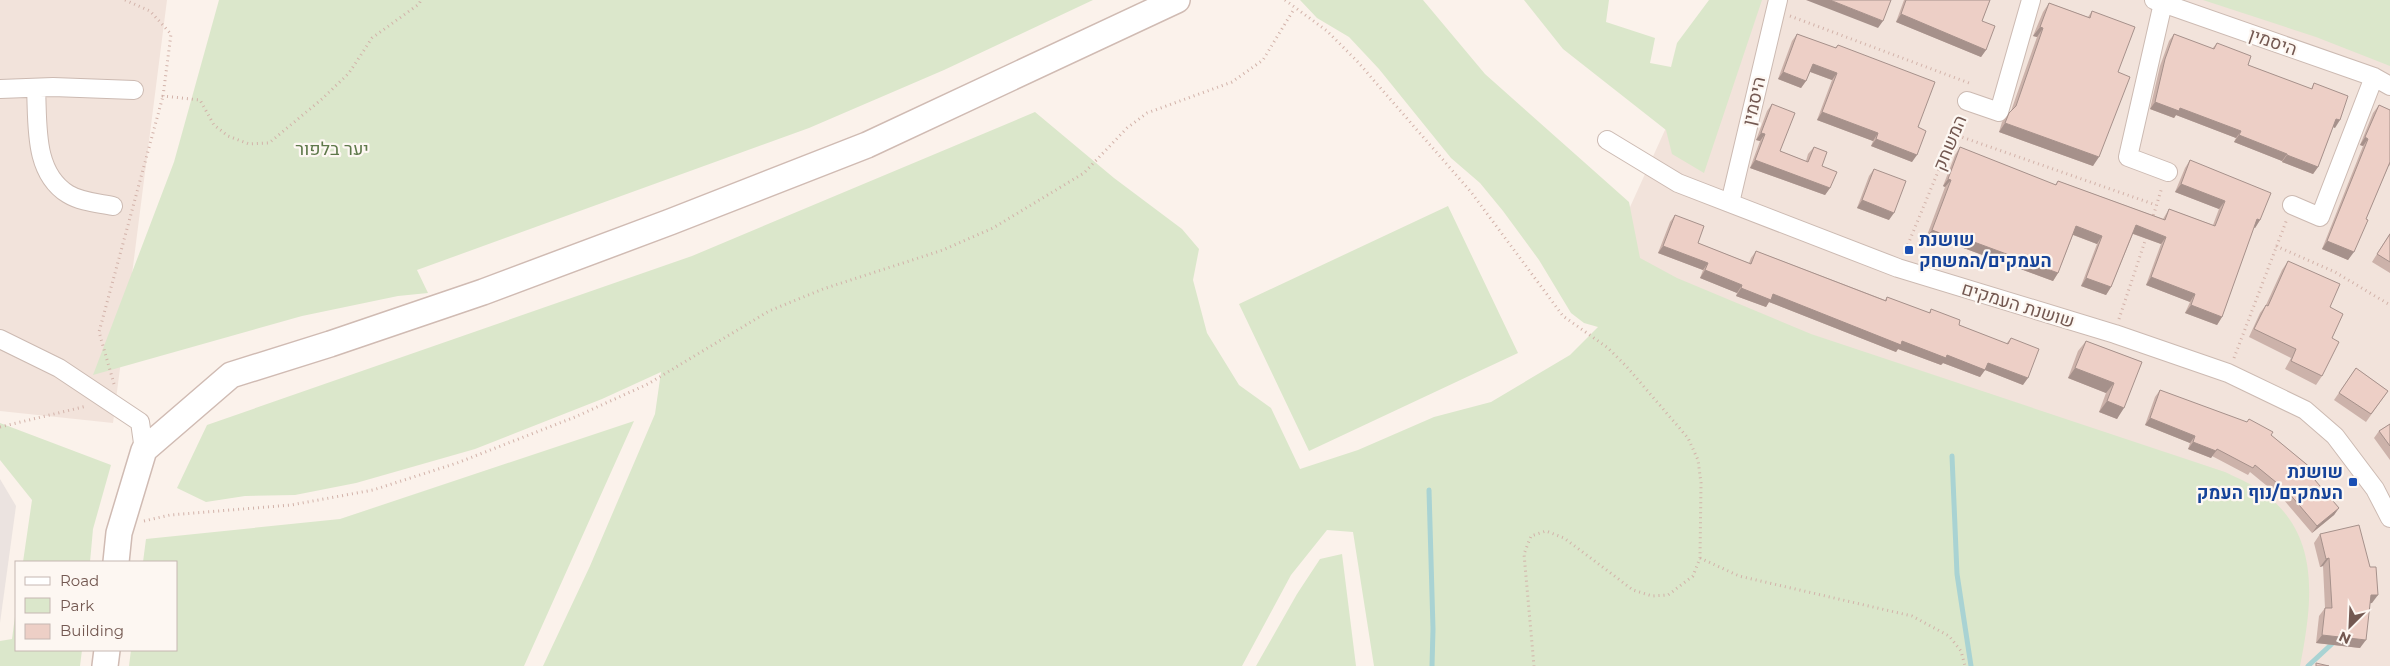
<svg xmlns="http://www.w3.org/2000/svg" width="2390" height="666" viewBox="0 0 2390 666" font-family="Montserrat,Heebo,sans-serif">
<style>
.residential{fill:#f2e3db}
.industrial{fill:#ebe3e0}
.green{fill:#dbe7cb}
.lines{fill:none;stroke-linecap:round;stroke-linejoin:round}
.stream{stroke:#a9d3d3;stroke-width:5}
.street-casing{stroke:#ccbab2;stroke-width:20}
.secondary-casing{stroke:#d0bbb3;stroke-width:28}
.path{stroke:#d2b2a9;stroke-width:3;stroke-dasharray:1 4;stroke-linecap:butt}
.street{stroke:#fff;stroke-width:18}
.secondary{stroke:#fff;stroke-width:25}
.wall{fill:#ccb2aa}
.shaded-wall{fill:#a6918b}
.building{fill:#edcfc6;stroke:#a6918b}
.transit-dot{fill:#1a4fb4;stroke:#fdf7f2;stroke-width:2}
.labels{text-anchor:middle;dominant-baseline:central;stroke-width:4.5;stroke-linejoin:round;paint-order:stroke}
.street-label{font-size:18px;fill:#735851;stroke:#fdf7f2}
.park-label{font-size:18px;fill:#5e784a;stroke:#fdf7f2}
.transit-label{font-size:18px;font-weight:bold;fill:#164399;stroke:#fdf7f2;text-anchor:start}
</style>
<rect width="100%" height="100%" fill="#fbf2eb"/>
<path class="residential" d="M0,0H167L113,423L0,411Z
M1724,0H2390V666H2230L1596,282Z"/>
<path class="industrial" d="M0,479L16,506L0,623Z"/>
<path class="green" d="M219,0H1093L944,70L809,128L417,270L428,293L398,296L302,316L93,375L174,162Z
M1300,0H1423L1485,74L1629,202L1640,258L1677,278L1811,334L2225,472C2235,477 2246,481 2256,488C2322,529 2313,600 2300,666H1374L1353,532L1327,530L1291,575L1242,666H543L590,566L655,414L661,372L602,399L475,449L356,483L295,495L245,496L206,502L177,488L207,425L692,256L1035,112L1114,178L1182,229L1199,249L1193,280L1207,333L1239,385L1271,408L1300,469L1358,450L1434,417L1491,402L1570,355L1598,327L1584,323L1571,313L1539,260L1503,211L1480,183L1451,158L1379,69L1349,37L1317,18Z
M1524,0H1609L1606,22L1655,38L1650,63L1671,67L1677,43L1709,0H1762L1704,173L1672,154L1666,130L1563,49Z
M2203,0H2390V66L2316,37Z
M1448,206L1518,353L1309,451L1239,304Z
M634,421L524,666H129L131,650H176V562H143L146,539L340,519Z
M0,423L111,465L93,529L90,562H23L32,500L0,460Z
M1342,554L1356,666H1256L1297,594L1320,559Z
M16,609V650H82L80,666H0V641L12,639Z"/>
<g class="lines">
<path class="stream" d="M1952,456L1957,574L1971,666
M1429,490L1433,629L1432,666
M2308,666L2335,641"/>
<g class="street-casing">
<path id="street" d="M2154,0L2374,77L2390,86
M2163,3L2128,157L2168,172
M36,88C38,124 33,172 68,194C81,202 98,203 113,206
M0,89L53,87L134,90
M1967,101L1999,112L2031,0
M1607,140L1678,183L1898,268L2115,334L2228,373L2305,410L2335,436L2375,489L2390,518
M1730,203L1778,0
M2292,205L2320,217L2374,77
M0,339L59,368L140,422L144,450"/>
</g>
<g class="secondary-casing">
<path id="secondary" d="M116,562L119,533L144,450L231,375L330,344L483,292L670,222L867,145L1177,0
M105,666L107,650"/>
</g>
<path class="path" d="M125,0L150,11L171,34L163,96L200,100L214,125L228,136L249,144L269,143L322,99L349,73L372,38L419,4L421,0
M1285,0L1327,31L1357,61L1471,192L1563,316L1608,348L1627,367L1688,438L1698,460L1701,483L1700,558L1693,576L1668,595L1652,596L1633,590L1564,538L1546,531L1531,536L1524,554L1534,666
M1790,16L1969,83
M1953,134L2156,205
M2152,220L2162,187
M2276,246L2335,272L2390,305
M1904,254L1961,116
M2119,319L2147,235
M2234,358L2287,219
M114,384L99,332L163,96
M0,427L87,406
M144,521L170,515L291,505L373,490L457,463L575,417L648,384L769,311L823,289L943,250L993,228L1084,173L1127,128L1147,113L1232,82L1263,60L1294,9
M1700,558L1739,576L1912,616L1949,636L1961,651L1965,666"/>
<use href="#street" class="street"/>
<use href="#secondary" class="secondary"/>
</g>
<path class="wall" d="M1904,0H1990L1982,21L1986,50L1981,57L1896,22Z
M2049,3L2088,17L2092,11L2118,72L2093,166L1999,132L2002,122L2011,111L2037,37L2033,36L2043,12Z
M1797,34L1835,48L1838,45L1918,127L1912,162L1871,146L1873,141L1817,120L1832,80L1810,72L1806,81L1801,88L1778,79L1792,41Z
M2174,34L2212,49L2217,43L2248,65L2311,89L2314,83L2335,128L2333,127L2318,167L2313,174L2282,162V161L2234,142L2236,138L2176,115L2174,118L2150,109L2160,66L2169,41Z
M1772,104L1780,151L1806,161L1808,154L1814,147L1830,188L1825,195L1750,168L1760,141L1756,140L1767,111Z
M2379,105L2390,110V166L2389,165L2348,260L2322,249L2363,146L2360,145L2373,113Z
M1960,147L2055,185L2058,181L2163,219L2169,209L2213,225L2219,209L2175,192L2185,168L2190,160L2260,220L2255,228L2254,227L2222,317L2217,325L2185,313L2190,302L2146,285L2161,244L2133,234L2111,287L2106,295L2081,286L2097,244L2073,235L2058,273L2053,281L1950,243L1948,246L1926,238L1945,187L1943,186L1955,155Z
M1874,169L1889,220L1857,208L1869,176Z
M1675,215L1698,243L1749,263L1751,258L1756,251L1885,300L1887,297L1929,313L1931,309L1959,325L2006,344L2011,338L2023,385L1985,370L1980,377L1943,363L1941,365L1898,349L1896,352L1769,302L1766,307L1736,296L1737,293L1700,278L1703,270L1658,253L1670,222Z
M2390,233V273L2372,262Z
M2288,261L2330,307L2332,338L2322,376L2316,385L2285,369L2291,358L2249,337L2260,313L2266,305L2282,270Z
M2086,341L2142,362L2117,419L2099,412L2106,393L2068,378L2078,351Z
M2356,368L2388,391L2366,422L2334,400Z
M2160,390L2271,435L2311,468L2308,472L2339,508L2334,515L2312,533L2283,499L2250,472L2248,475L2212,456L2211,458L2188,449L2190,443L2145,425L2155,397Z
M2390,424V460L2374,438L2379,431Z
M2320,534L2372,603H2370L2360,648L2316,643L2319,616L2325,608L2323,566L2320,567L2314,543Z"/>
<path class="shaded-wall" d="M1806,0H1830L1883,21L1878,28Z
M1901,14L1986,50L1981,57L1896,22Z
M2040,27L2043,28L2037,37L2033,36Z
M1813,64L1837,73L1832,80L1808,71Z
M1783,72L1806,81L1801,88L1778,79Z
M2155,102L2180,108L2241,131L2236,138L2176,115L2174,118L2150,109Z
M1822,112L1878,133L1873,141L1817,120Z
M2336,119L2340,120L2335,128L2331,126Z
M2005,123L2099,157L2093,166L1999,132Z
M1761,133L1765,134L1760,141L1756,140Z
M2239,135L2287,154L2282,161L2234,142Z
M2365,137L2368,139L2363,146L2360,145Z
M1876,139L1917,155L1912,162L1871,146Z
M2287,155L2318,167L2313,174L2282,162Z
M1755,160L1830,188L1825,195L1750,168Z
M1948,179L1951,180L1945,187L1943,186Z
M2181,184L2225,201L2219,209L2175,192Z
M1862,200L1894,213L1889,220L1857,208Z
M2257,219L2260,220L2255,228L2251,226Z
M2136,225L2166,237L2161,244L2131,233Z
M2076,226L2102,236L2097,244L2071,234Z
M1932,230L1955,235L2058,273L2053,281L1950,243L1948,246L1926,238Z
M2327,241L2354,252L2348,260L2322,249Z
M1663,246L1708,263L1703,270L1658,253Z
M1705,270L1742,285L1737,293L1700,278Z
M2151,277L2195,294L2190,302L2146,285Z
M2086,278L2111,287L2106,295L2081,286Z
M1741,288L1773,294L1902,341L1947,355L1988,363L2028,378L2023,385L1985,370L1980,377L1943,363L1941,365L1898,349L1896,352L1769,302L1766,307L1736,296Z
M2191,305L2222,317L2217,325L2185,313Z
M2075,368L2114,383L2106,393L2068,378Z
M2107,401L2124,408L2117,419L2099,412Z
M2150,418L2195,436L2190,443L2145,425Z
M2193,442L2216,451L2211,458L2188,449Z
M2339,508L2334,515L2312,533L2317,526Z
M2329,558L2323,566L2320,567L2326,559Z
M2371,595H2378L2372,603L2365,604Z
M2322,635L2366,640L2360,648L2316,643Z"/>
<path class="building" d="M1830,0H1891L1883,21Z
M1906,0H1990L1982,21L1995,26L1986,50L1901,14Z
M2049,3L2090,18L2092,11L2135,27L2118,72L2130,77L2099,157L2005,123L2009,113L2016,106L2043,28L2040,27Z
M1797,34L1836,48L1838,45L1935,82L1918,127L1926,131L1917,155L1876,139L1878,133L1822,112L1837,73L1813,64L1806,81L1783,72Z
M2174,34L2214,49L2217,43L2251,56L2248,65L2312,89L2314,83L2348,96L2340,120L2336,119L2318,167L2287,155V154L2239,135L2241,131L2180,108L2179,111L2155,102L2165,59Z
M1772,104L1795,113L1780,151L1808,162L1814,147L1827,152L1822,166L1837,172L1830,188L1755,160L1765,134L1761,133Z
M2379,105L2390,110V162L2366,219L2368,220L2354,252L2327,241L2368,139L2365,137Z
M1960,147L2056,185L2058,181L2165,220L2169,209L2215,226L2225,201L2181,184L2190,160L2271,193L2260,220L2257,219L2222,317L2191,305L2195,294L2151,277L2166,237L2136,225L2111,287L2086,278L2102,236L2076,226L2058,273L1955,235L1953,238L1932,230L1951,180L1948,179Z
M1874,169L1906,181L1894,213L1862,200Z
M1675,215L1704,226L1698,243L1751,264L1756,251L1886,301L1887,297L1930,313L1931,309L1960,320L1959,325L2008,344L2011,338L2039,349L2028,378L1988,363L1985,370L1947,355L1946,358L1902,341L1901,345L1773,294L1771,300L1741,288L1742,285L1705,270L1708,263L1663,246Z
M2390,234V262L2377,254Z
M2288,261L2340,284L2330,307L2343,314L2332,338L2339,342L2322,376L2291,361L2296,349L2254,329L2266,305L2268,306Z
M2086,341L2142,362L2124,408L2107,401L2114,383L2075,368Z
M2356,368L2388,391L2371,414L2339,393Z
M2160,390L2247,422L2249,419L2273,432L2271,435L2311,468L2308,472L2339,508L2317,526L2288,492L2255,465L2253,468L2217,449L2216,451L2193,442L2195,436L2150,418Z
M2390,424V446L2379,431Z
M2359,525L2370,567H2376L2378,595H2371L2366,640L2322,635L2325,608H2332L2329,558L2326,559L2320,534Z
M2316,663L2329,666H2316Z"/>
<g class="transit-dot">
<rect x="1904" y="245" width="10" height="10" rx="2.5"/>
<rect x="2348" y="477" width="10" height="10" rx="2.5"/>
</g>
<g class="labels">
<g class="street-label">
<text transform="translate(2273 42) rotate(19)">היסמין</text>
<text transform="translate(1754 101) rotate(-77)">היסמין</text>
<text transform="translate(1950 143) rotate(-67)">המשחק</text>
<text transform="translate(2018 305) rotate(17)">שושנת העמקים</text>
</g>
<g class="park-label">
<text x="332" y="149">יער בלפור</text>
</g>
<g class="transit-label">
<text x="1919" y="240">שושנת<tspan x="1919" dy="21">העמקים/המשחק</tspan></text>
<text x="2343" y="472" text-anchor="end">שושנת<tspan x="2343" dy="21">העמקים/נוף העמק</tspan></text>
</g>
</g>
<rect x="15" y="561" width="162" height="90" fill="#fdf7f2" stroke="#c6b7b2"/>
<rect x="25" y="577" width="25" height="8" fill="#ffffff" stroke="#c6b7b2"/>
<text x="60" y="586" font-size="15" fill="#735851">Road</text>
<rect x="25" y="598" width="25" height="15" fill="#dbe7cb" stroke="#c6b7b2"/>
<text x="60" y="611" font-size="15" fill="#735851">Park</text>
<rect x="25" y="624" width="25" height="15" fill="#edcfc6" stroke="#c6b7b2"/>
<text x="60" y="636" font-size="15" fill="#735851">Building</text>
<g transform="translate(2350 626) rotate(204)" stroke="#fdf7f2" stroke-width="4" paint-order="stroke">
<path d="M0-4L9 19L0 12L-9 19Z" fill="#735851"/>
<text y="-8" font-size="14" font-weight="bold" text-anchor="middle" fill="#735851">N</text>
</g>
</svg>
